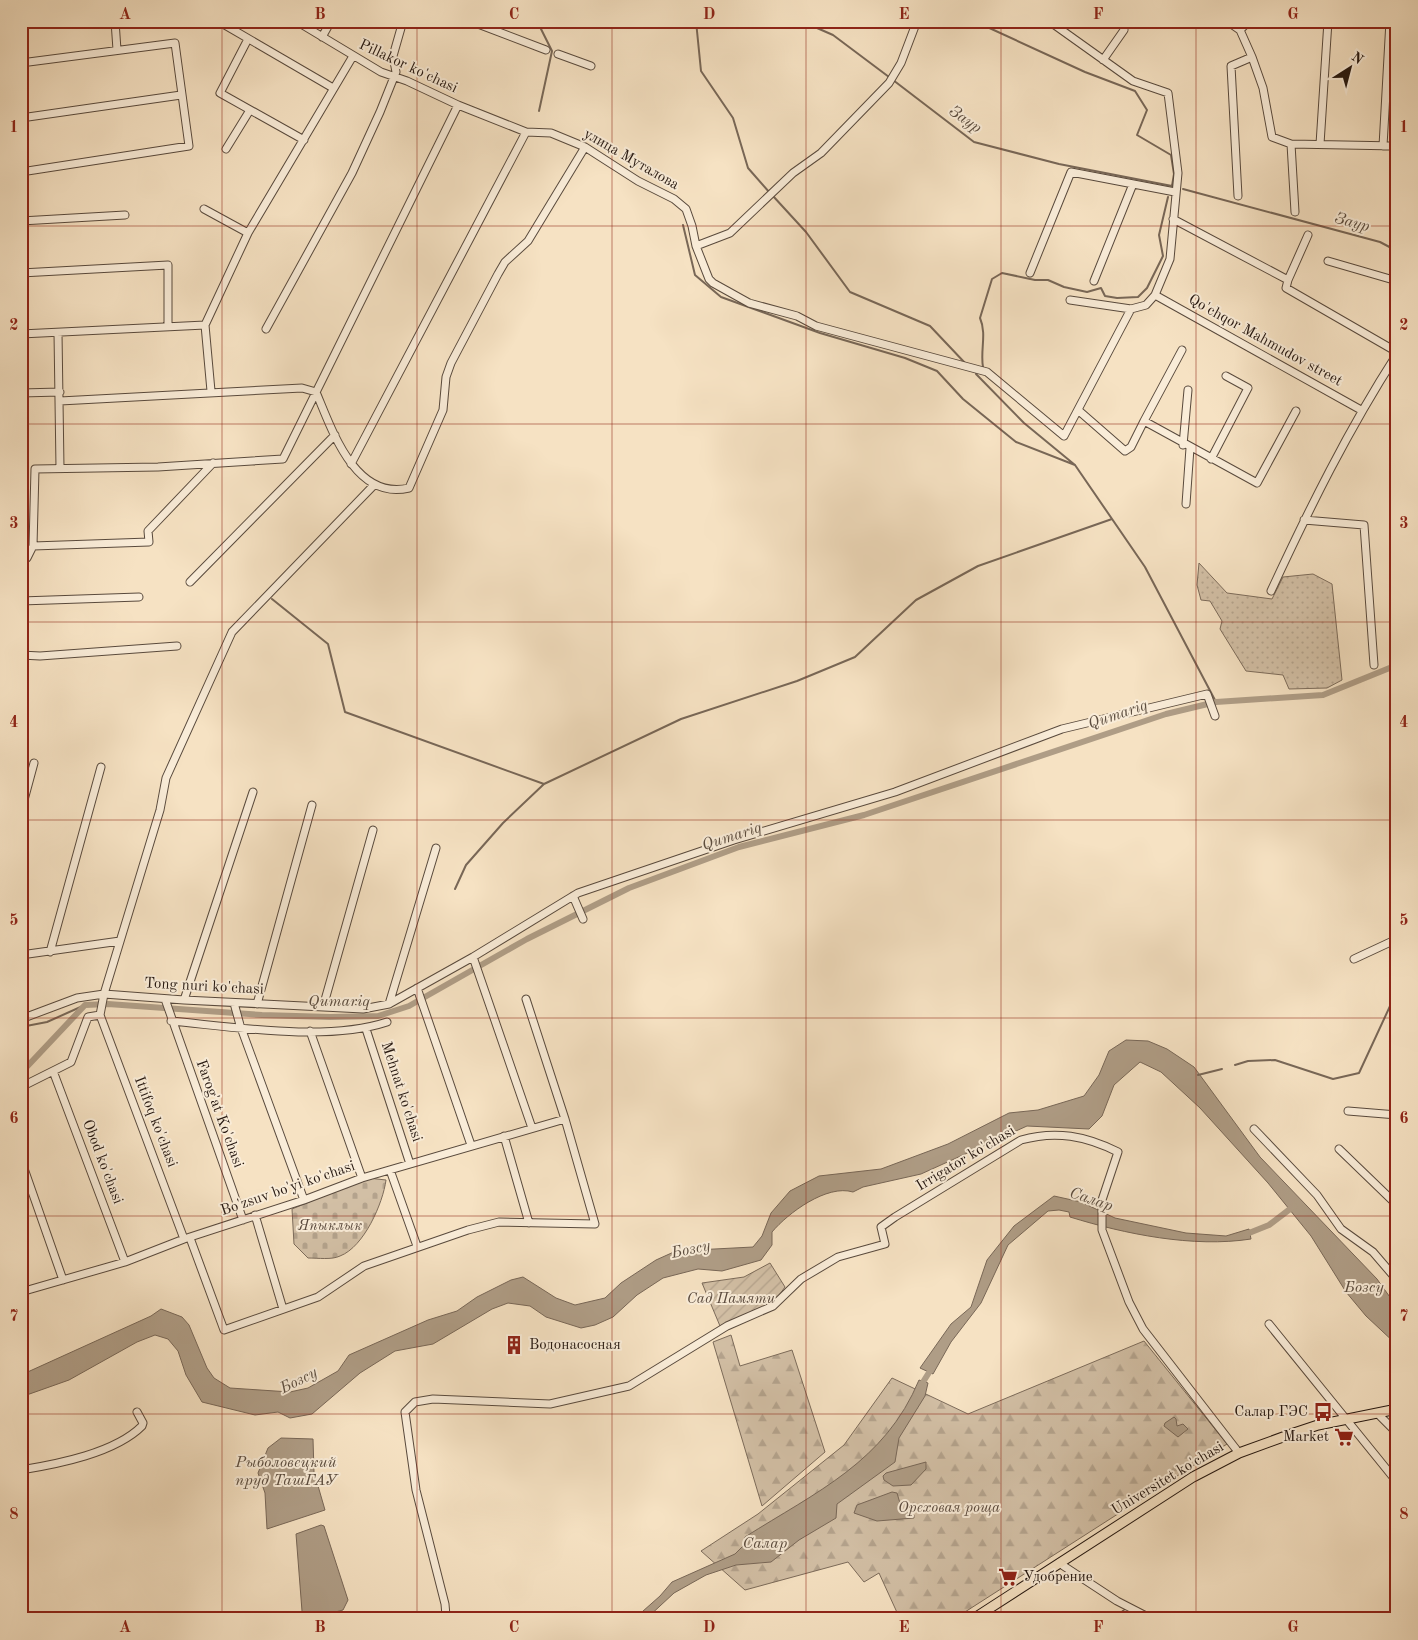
<svg xmlns="http://www.w3.org/2000/svg" width="1418" height="1640" viewBox="0 0 1418 1640" font-family="'Old Standard TT',serif">
<style>
.grass{fill:url(#grass-dots);stroke:#7c6b5a}
.forest{fill:url(#forest-firs);stroke:#7c6b5a}
.cemetery{fill:url(#cemetery-stones);stroke:#7c6b5a}
.garden{fill:url(#garden-furrows);stroke:#7c6b5a}
.water{fill:#af9d86;stroke:#786757}
.lines{fill:none;stroke-linecap:round;stroke-linejoin:round}
.stream{stroke:#786757;stroke-width:2}
.canal{stroke:#af9d86;stroke-width:6}
.minor-casing{stroke:#594a3d;stroke-width:9}
.major-casing{stroke:#251710;stroke-width:11}
.minor{stroke:#f9ecd8;stroke-width:7}
.major{stroke:#f6e2c3;stroke-width:9}
.grid{fill:none;stroke:#8f2418;stroke-width:1;stroke-opacity:0.55}
.labels{text-anchor:middle;dominant-baseline:central;stroke-width:4;stroke-linejoin:round;paint-order:stroke}
.street-label{font-size:15px;fill:#251710;stroke:#f9ecd8}
.park-label{font-size:15px;font-style:italic;fill:#59493d;stroke:#f9ecd8}
.poi-label{font-size:15px;fill:#251710;stroke:#f9ecd8;text-anchor:start}
.water-label{font-size:16px;font-style:italic;fill:#5c4d3f;stroke:#f9ecd8}
.neatline{fill:none;stroke:#8f2418;stroke-width:2}
.grid-label{font-size:16px;text-anchor:middle;font-weight:bold;fill:#8f2418}
</style>
<defs>
<pattern id="grass-dots" width="8" height="8" patternUnits="userSpaceOnUse" patternTransform="scale(1.25)"><rect width="8" height="8" fill="#d2bfa5"/><path d="M2 2h.1M6 6h.1" fill="none" stroke="#b4a38d" stroke-width="1.8" stroke-linecap="round"/></pattern>
<pattern id="forest-firs" width="22" height="20" patternUnits="userSpaceOnUse" patternTransform="scale(1.25)"><rect width="22" height="20" fill="#d2bfa5"/><path d="M5 1l3.5 6h-7zM16 11l3.5 6h-7z" fill="#b4a38d"/></pattern>
<pattern id="cemetery-stones" width="16" height="16" patternUnits="userSpaceOnUse" patternTransform="scale(1.25)"><rect width="16" height="16" fill="#d2bfa5"/><path d="M2 7V4a2 2 0 0 1 4 0v3zM10 15v-3a2 2 0 0 1 4 0v3z" fill="#b4a38d"/></pattern>
<pattern id="garden-furrows" width="10" height="10" patternUnits="userSpaceOnUse" patternTransform="scale(1.25)"><rect width="10" height="10" fill="#d2bfa5"/><path d="M-1 1l2-2M0 10L10 0M9 11l2-2" fill="none" stroke="#b4a38d"/></pattern>
</defs>
<rect width="100%" height="100%" fill="#f6e2c3"/>
<filter id="stains"><feTurbulence type="fractalNoise" baseFrequency=".004" numOctaves="4"/><feColorMatrix values="0 0 0 0 .2 0 0 0 0 .09 0 0 0 0 .02 0 0 0 .5 -.17"/></filter>
<radialGradient id="worn" r=".72"><stop offset=".6" stop-color="#630" stop-opacity="0"/><stop offset="1" stop-color="#630" stop-opacity=".3"/></radialGradient>
<path class="grass" d="M1199,563L1227,593L1272,599L1283,577L1313,574L1332,584L1342,680L1327,688L1289,689L1283,675L1246,671L1220,629L1222,621L1210,601L1201,600L1197,585Z"/>
<path class="forest" d="M731,1335L740,1366L792,1350L825,1452L762,1506L713,1342Z
M1144,1341L1227,1444L954,1619H900L879,1573L864,1582L848,1562L745,1590L701,1551L758,1514L844,1445L892,1378L968,1414Z"/>
<path class="cemetery" d="M368,1178L386,1180C383,1203 364,1247 340,1256C332,1260 318,1258 308,1258L294,1244L292,1209Z"/>
<path class="garden" d="M770,1263L785,1287L772,1305L720,1326L702,1283L744,1277Z"/>
<path class="water" d="M1126,1040L1148,1041L1167,1049L1194,1067L1260,1157L1377,1279L1397,1307V1345L1366,1316L1346,1292L1311,1236L1268,1183L1200,1108L1161,1072L1140,1062L1114,1085L1102,1116L1089,1129L1027,1126L921,1174L863,1187L853,1192C827,1184 788,1213 772,1232V1245L761,1260L722,1271L698,1269L663,1278L637,1295L613,1317L595,1325L581,1328L546,1317L530,1306L508,1303L492,1309L433,1344L395,1351L360,1373L312,1414L290,1418L278,1412L255,1415L202,1402L186,1375L178,1351L168,1339L155,1335L137,1342L69,1380L21,1397V1375L151,1316L161,1309L182,1317L189,1325L207,1368L214,1378L230,1388L290,1392L308,1388L338,1371L349,1355L428,1320L457,1311L477,1297L511,1280L523,1277L556,1298L575,1305L605,1298L621,1283L656,1260L676,1251L753,1247L762,1236L771,1213L790,1191L819,1176L881,1169L948,1144L1009,1113L1038,1110L1084,1096L1099,1075L1109,1051Z
M1054,1196L1081,1202L1115,1218L1186,1233L1226,1236L1249,1229L1251,1239C1193,1248 1125,1234 1070,1217L1069,1212L1059,1210L1048,1211L1008,1245L981,1303L951,1342L933,1374L920,1368L951,1324L971,1307L987,1260L1014,1226Z
M919,1380L928,1383L925,1396L899,1438L895,1462L837,1504L836,1518L799,1540L771,1562L736,1565L706,1575L674,1593L646,1619H634L660,1596L672,1582L735,1554L743,1546L745,1537C816,1492 885,1462 919,1380Z
M1174,1417L1176,1419L1177,1426L1183,1424L1188,1429L1178,1437L1164,1426L1165,1423Z
M281,1438L313,1439L314,1472L325,1510L267,1529L265,1493L258,1473L268,1448Z
M926,1462V1469L911,1485L893,1486L884,1480L883,1476L886,1473Z
M892,1492L897,1493L902,1510L914,1515V1518L877,1521L854,1513L857,1505Z
M321,1525L324,1526L348,1600L343,1610L316,1617H308L302,1611L296,1534Z"/>
<g class="lines">
<path class="stream" d="M537,21L552,51L539,111
M696,21L701,71L733,118L748,168L770,193
M801,21L833,35L889,77
M893,80L974,142L1059,164L1172,186L1174,174L1171,155L1137,135L1147,110L1135,91L1085,72L974,21
M1183,189L1380,242L1397,251
M773,196L806,232L850,292L930,326L965,363
M683,225L695,275L721,297L820,333L905,358L937,371L963,399L1016,442L1075,465
M983,367C980,351 987,334 980,318L992,279L1002,273L1035,280H1048L1064,287L1087,292L1101,288L1105,296L1117,298L1138,297L1147,288L1163,256L1159,235L1168,197
M976,374L1024,423L1075,465L1145,567L1216,702
M272,599L328,644L345,712L544,784
M455,889L466,865L503,823L544,784L681,719L797,681L855,657L916,600L978,566L1112,519
M21,1027L47,1022L85,1005
M1235,1065L1248,1061L1275,1060L1333,1079L1359,1073L1397,991
M1198,1075L1222,1069"/>
<path class="canal" d="M21,1073L85,1005L108,1004L262,1015L330,1017L378,1016L409,1006L527,939L629,888L739,847L864,815L1166,714L1216,702L1323,695L1397,665
M1244,1235L1269,1225L1294,1206
M21,1362L29,1382
M920,1387L933,1366"/>
<g class="minor-casing">
<path id="minor" d="M115,21L117,50
M218,21L333,88
M296,21L381,72L407,81L458,105L526,132L551,133L585,147L638,181L674,199L686,209L692,226L696,246L709,279L713,283L749,303L797,316L816,326L987,372L1064,436L1131,309
M470,21L546,50
M1049,21L1133,81L1168,93L1178,173L1170,259L1155,295L1146,305L1131,309L1070,300
M1227,21L1240,30L1252,57L1263,88L1272,137L1291,144L1397,146
M1240,30L1249,21
M322,37L331,21
M248,39L220,93L304,140
M558,54L591,66
M1103,60L1124,30
M21,63L175,43L189,146L21,172
M21,118L181,95
M1291,144L1295,212
M1320,144L1328,21
M1383,146L1390,21
M226,149L250,110
M1238,196L1231,66L1252,57
M204,209L248,233
M1173,219L1288,280L1308,235
M21,221L125,215
M696,246L730,233L793,173L821,153L889,83L901,63L917,21
M1328,261L1397,281
M21,273L168,265V326
M1030,273L1071,172L1175,192
M1288,280L1286,288L1397,352
M1094,281L1133,184
M1155,295L1361,410
M266,329L352,173L380,112L396,72L393,56L403,21
M58,333L60,468
M21,334L205,325
M211,391L205,325L248,233L353,56
M21,393L60,392
M60,401L302,388L316,392C332,430 355,501 409,488L443,410L446,377L451,363L498,274L505,262L528,241L585,147
M1078,410L1125,451L1131,447L1144,421L1257,483L1296,411
M1144,421L1182,350
M1183,445L1188,390
M1211,459L1248,388L1226,376
M351,464L526,132
M1186,504L1190,448
M1304,520L1364,525L1374,665
M33,546L149,542L148,531L213,463
M21,559L27,558L33,546L35,469L158,467L283,459L458,105
M190,582L335,435
M1271,591C1309,509 1348,430 1397,354
M21,601L139,597
M21,655L40,656L177,646
M21,811L34,763
M573,896L583,919
M50,952L101,767
M21,955L120,941
M473,957L532,1128
M1354,959L1397,939
M417,988L471,1145
M165,999L243,1220
M184,1000L253,792
M234,1003L240,1025L304,1200
M257,1004L312,805
M389,1004L436,848
M323,1007L373,830
M21,1019L77,998L104,994L184,1000L363,1009L389,1004L473,957L578,893L734,840L895,792L1062,729L1207,694L1215,716
M171,1021C235,1027 326,1042 387,1022
M366,1029L410,1164
M310,1031L362,1178
M53,1071L125,1262
M21,1087L71,1062L88,1017L100,1015
M1348,1111L1397,1115
M1254,1129L1317,1195L1341,1229L1373,1252L1397,1280
M504,1136L529,1223
M1339,1149L1397,1205
M21,1160L63,1280
M390,1170L417,1246
M255,1215L283,1309
M190,1238L224,1330L318,1297L364,1266L468,1230L499,1222L595,1224L565,1119L526,999
M184,1239L100,1015L104,994L160,810L166,778L232,632L374,485
M21,1292L125,1262L184,1239L304,1200L362,1178L565,1119
M1269,1324L1397,1482
M1378,1414L1397,1433
M21,1470C58,1464 115,1453 142,1426L143,1423L137,1412
M1059,1563L1117,1601L1152,1619
M443,1619L446,1616L445,1604L416,1490L405,1412L415,1402L433,1399L550,1404L629,1386L727,1326L773,1306L801,1279L838,1257L885,1244L881,1227L895,1217L1021,1140C1056,1130 1086,1136 1118,1152L1102,1200V1230L1129,1302L1143,1329L1239,1453
M1118,1619L1125,1614"/>
</g>
<g class="major-casing">
<path id="major" d="M973,1619L1193,1477L1239,1453L1294,1433L1318,1425L1397,1409"/>
</g>
<use href="#minor" class="minor"/>
<use href="#major" class="major"/>
</g>
<path class="grid" d="M222,21V1619M417,21V1619M612,21V1619M806,21V1619M1001,21V1619M1196,21V1619M21,226H1397M21,424H1397M21,622H1397M21,820H1397M21,1018H1397M21,1216H1397M21,1414H1397"/>
<defs>
<g id="building-bare" transform="scale(1.5)"><path d="M-4-6H4V6H1V3H-1V6H-4ZM-2.5-4.3h1.7v1.8h-1.7ZM.8-4.3h1.7v1.8H.8ZM-2.5-1h1.7V.8h-1.7ZM.8-1h1.7V.8H.8Z" fill="#8f2418" stroke="#f9ecd8" stroke-width="2.5" paint-order="stroke"/></g>
<g id="bus-bare" transform="scale(1.5)"><path d="M-5-6H5V4H4V6H2V4H-2V6H-4V4H-5ZM-3.5-4V0h7V-4ZM-3.5 1.2v1.5H-2V1.2ZM2 1.2v1.5H3.5V1.2Z" fill="#8f2418" stroke="#f9ecd8" stroke-width="2.5" paint-order="stroke"/></g>
<g id="supermarket-bare" transform="scale(1.5)"><path d="M-6-5.5h2.5l.6 2H6L4.5 2H-2.5L-4.4-4H-6ZM-1.5 3.2a1.3 1.3 0 1 0 .1 0ZM3 3.2a1.3 1.3 0 1 0 .1 0Z" fill="#8f2418" stroke="#f9ecd8" stroke-width="2.5" paint-order="stroke"/></g>
</defs>
<g fill-rule="evenodd">
<use href="#building-bare" x="514" y="1345"/>
<use href="#bus-bare" x="1323" y="1412"/>
<use href="#supermarket-bare" x="1344" y="1437"/>
<use href="#supermarket-bare" x="1008" y="1577"/>
</g>
<g class="labels">
<g class="street-label">
<text transform="translate(408 67) rotate(25)">Pillakor ko'chasi</text>
<text transform="translate(631 160) rotate(30)">улица Муталова</text>
<text transform="translate(1265 341) rotate(29)">Qo'chqor Mahmudov street</text>
<text transform="translate(204 987) rotate(3)">Tong nuri ko'chasi</text>
<text transform="translate(401 1092) rotate(72)">Mehnat ko'chasi</text>
<text transform="translate(219 1114) rotate(70)">Farog'at Ko'chasi</text>
<text transform="translate(155 1122) rotate(69)">Ittifoq ko'chasi</text>
<text transform="translate(966 1159) rotate(-31)">Irrigator ko'chasi</text>
<text transform="translate(102 1162) rotate(69)">Obod ko'chasi</text>
<text transform="translate(288 1189) rotate(-19)">Bo'zsuv bo'yi ko'chasi</text>
<text transform="translate(1168 1479) rotate(-31)">Universitet ko'chasi</text>
</g>
<g class="park-label">
<text x="330" y="1226">Япыклык</text>
<text x="731" y="1299">Сад Памяти</text>
<text x="949" y="1508">Ореховая роща</text>
</g>
<g class="poi-label">
<text x="529" y="1345">Водонасосная</text>
<text x="1308" y="1412" text-anchor="end">Салар ГЭС</text>
<text x="1329" y="1437" text-anchor="end">Market</text>
<text x="1023" y="1577">Удобрение</text>
</g>
<g class="water-label">
<text transform="translate(965 120) rotate(34)">Заур</text>
<text transform="translate(1352 223) rotate(15)">Заур</text>
<text transform="translate(1118 715) rotate(-19)">Qumariq</text>
<text transform="translate(732 837) rotate(-18)">Qumariq</text>
<text x="339" y="1002">Qumariq</text>
<text transform="translate(1091 1200) rotate(19)">Салар</text>
<text transform="translate(691 1250) rotate(-12)">Бозсу</text>
<text x="1364" y="1288">Бозсу</text>
<text transform="translate(299 1381) rotate(-27)">Бозсу</text>
<text x="286" y="1463">Рыболовецкий<tspan x="286" dy="18">пруд ТашГАУ</tspan></text>
<text x="765" y="1544">Салар</text>
</g>
</g>
<rect width="1418" height="1640" fill="none" stroke="#f6e2c3" stroke-width="55"/>
<g transform="translate(1350 68) rotate(36)" stroke="#f9ecd8" stroke-width="4" paint-order="stroke">
<path d="M0-4L9 19L0 12L-9 19Z" fill="#251710"/>
<text y="-8" font-size="14" font-weight="bold" text-anchor="middle" fill="#251710">N</text>
</g>
<rect x="28" y="28" width="1362" height="1584" class="neatline"/>
<g class="grid-label">
<text x="125" y="19">A</text>
<text x="320" y="19">B</text>
<text x="514" y="19">C</text>
<text x="709" y="19">D</text>
<text x="904" y="19">E</text>
<text x="1098" y="19">F</text>
<text x="1293" y="19">G</text>
<text x="14" y="132">1</text>
<text x="1404" y="132">1</text>
<text x="14" y="330">2</text>
<text x="1404" y="330">2</text>
<text x="14" y="528">3</text>
<text x="1404" y="528">3</text>
<text x="14" y="727">4</text>
<text x="1404" y="727">4</text>
<text x="14" y="925">5</text>
<text x="1404" y="925">5</text>
<text x="14" y="1123">6</text>
<text x="1404" y="1123">6</text>
<text x="14" y="1321">7</text>
<text x="1404" y="1321">7</text>
<text x="14" y="1519">8</text>
<text x="1404" y="1519">8</text>
<text x="125" y="1632">A</text>
<text x="320" y="1632">B</text>
<text x="514" y="1632">C</text>
<text x="709" y="1632">D</text>
<text x="904" y="1632">E</text>
<text x="1098" y="1632">F</text>
<text x="1293" y="1632">G</text>
</g>
<rect width="100%" height="100%" filter="url(#stains)"/>
<rect width="100%" height="100%" fill="url(#worn)"/>
</svg>
